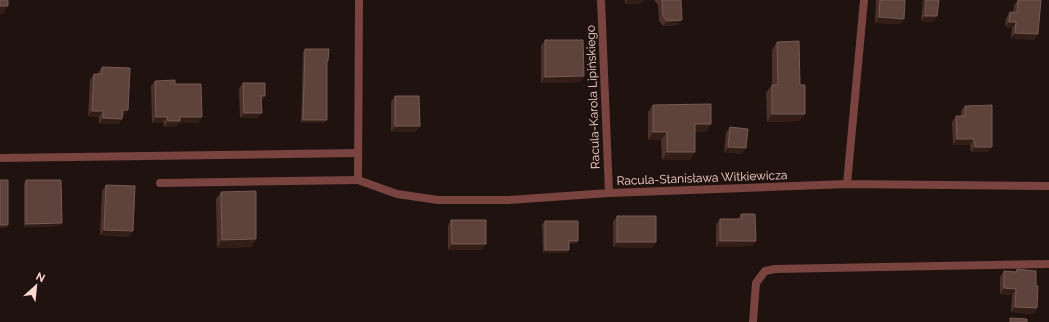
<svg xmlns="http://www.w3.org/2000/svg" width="1049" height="322" viewBox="0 0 1049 322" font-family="Raleway,sans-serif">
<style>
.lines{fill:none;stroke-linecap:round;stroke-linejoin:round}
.service{stroke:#79433f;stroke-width:8}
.minor{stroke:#79433f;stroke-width:8}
.wall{fill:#4b312a}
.shaded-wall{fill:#321d17}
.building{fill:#5e423c;stroke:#765a53}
.labels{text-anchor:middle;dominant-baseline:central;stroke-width:3;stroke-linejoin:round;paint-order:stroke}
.street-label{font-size:12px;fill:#fad7d1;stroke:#1f120f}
</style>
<rect width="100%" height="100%" fill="#1f120f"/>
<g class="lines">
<path class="service" d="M0,158L358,153
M160,183L358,180"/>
<path class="minor" d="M359,0L358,180L397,194L438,200H509L609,193L847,184L1049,186
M601,0L609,193
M847,184L864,0
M753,322L756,283L765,271L775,269L1049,264"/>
</g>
<path class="wall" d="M625,0H643L640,4H625Z
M654,0H681L678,25L663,26L659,21L658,5Z
M876,0H905L900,24L875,23Z
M923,0H939L937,16L933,22L921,21Z
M1018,0L1038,34L1034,40L1011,38L1012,28L1005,27L1006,18L1010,12H1013L1014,5Z
M545,40L584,76L580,82L541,83V46Z
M777,42L800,85V121L767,122L766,93L772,85V50Z
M305,49L328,61L327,63L325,123H301L303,52Z
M102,67L124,116H123L119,124H99V117L88,116L90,80L94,74H98V73Z
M155,81L175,84L202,117L198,123H179L176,127H164L163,122L152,123L151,86Z
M243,83L265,96L261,102L258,118H240L239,89Z
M395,96L416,132H391V102Z
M653,105L711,124L706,132H695V152L690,160H662L661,140H648V112Z
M965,106L988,152H971L970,145H953L952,122L956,116H961V111Z
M730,127L742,154L724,152L726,133Z
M26,180L60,226L24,227V183Z
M106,185L129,237L100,235L102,191Z
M221,192L256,239L251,247L217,248L216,199Z
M741,214L756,241L752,246L716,247V225L720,219H738Z
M617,216L656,242L652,248L613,247V222Z
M451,220L482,250H448V226Z
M545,221L578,241L576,244H569L567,253H543L542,224Z
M1017,269L1036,286L1037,308L1033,314L1011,312L1012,295L1000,294V277L1004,271L1015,272Z"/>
<path class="shaded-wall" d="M627,0H643L640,4H625Z
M0,6H8L3,14H0Z
M925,16H937L933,22L921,21Z
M879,17L904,19L900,24L875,23Z
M682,20L678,25L663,26L667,21Z
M1009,22H1016L1012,28L1005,27Z
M1015,33L1038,34L1034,40L1011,38Z
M584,76L580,82L541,83L545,77Z
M261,96H265L261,102Z
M123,110H128L124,116L119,115Z
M92,111H103L99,117L88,116Z
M244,113H262L258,118H240Z
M772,114H805L800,121L767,122Z
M156,117H167L163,122L152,123Z
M180,117H202L198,123H179L176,127H164L168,121Z
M103,118L122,119L119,124H99Z
M303,120H327L325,123H301Z
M695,124H711L706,132H690Z
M395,126H420L416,132H391Z
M653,132H667L661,140H648Z
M957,139H974L970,145H953Z
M728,147L746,148L742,154L724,152Z
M975,147H992L988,152H971Z
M667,152H695L690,160H662Z
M62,223L60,226L24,227L26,224Z
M0,225H8L6,228H0Z
M104,230L133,231L129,237L100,235Z
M256,239L251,247L217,248L222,240Z
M569,241H578L576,244H567Z
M720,241H756L752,246L716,247Z
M617,242H656L652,248L613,247Z
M452,244H486L482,250H448Z
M545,250H569L567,253H543Z
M1004,288L1016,289L1012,295L1000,294Z
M1015,307L1037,308L1033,314L1011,312Z"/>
<path class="building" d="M0,0H8V6H0Z
M662,0H681L682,20L667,21L663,16Z
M880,0H905L904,19L879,17Z
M926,0H939L937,16H925Z
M1018,0H1041L1038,34L1015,33L1016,22H1009L1010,12L1017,13Z
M545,40H583L584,76L545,77Z
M799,41L800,85H805V114H772V85H778L777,42Z
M305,49H329L328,61H327V120H303Z
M102,67L130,68L128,110H123L122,119L103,118V111H92L94,74H102Z
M175,80V84H201L202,117H180V121H168L167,117H156L155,81Z
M243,83H265V96H261L262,113H244Z
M395,96H419L420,126H395Z
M711,104V124H695V152H667V132H653V105Z
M992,105V147H975L974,139H957L956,116H965V106Z
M730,127L748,129L746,148L728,147Z
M0,180H8V225H0Z
M26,180H61L62,223L26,224Z
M106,185L135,186L133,231L104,230Z
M256,191V239L222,240L221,192Z
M741,214H755L756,241H720V219H742Z
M617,216H656V242H617Z
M451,220H486V244H452Z
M545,221H578V241H569V250H545Z
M1017,269L1036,271V286H1038L1037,308L1015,307L1016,289L1004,288V271L1017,272Z
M1010,318L1027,319V322H1010Z"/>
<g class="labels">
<g class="street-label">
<text transform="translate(593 97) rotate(-92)">Racula-Karola Lipińskiego</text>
<text transform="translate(702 178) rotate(-2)">Racula-Stanisława Witkiewicza</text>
</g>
</g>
<g transform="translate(36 286) rotate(27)" stroke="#1f120f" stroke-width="3" paint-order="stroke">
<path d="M0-3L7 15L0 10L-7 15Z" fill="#fad7d1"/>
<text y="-6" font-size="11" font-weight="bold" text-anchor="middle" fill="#fad7d1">N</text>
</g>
</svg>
